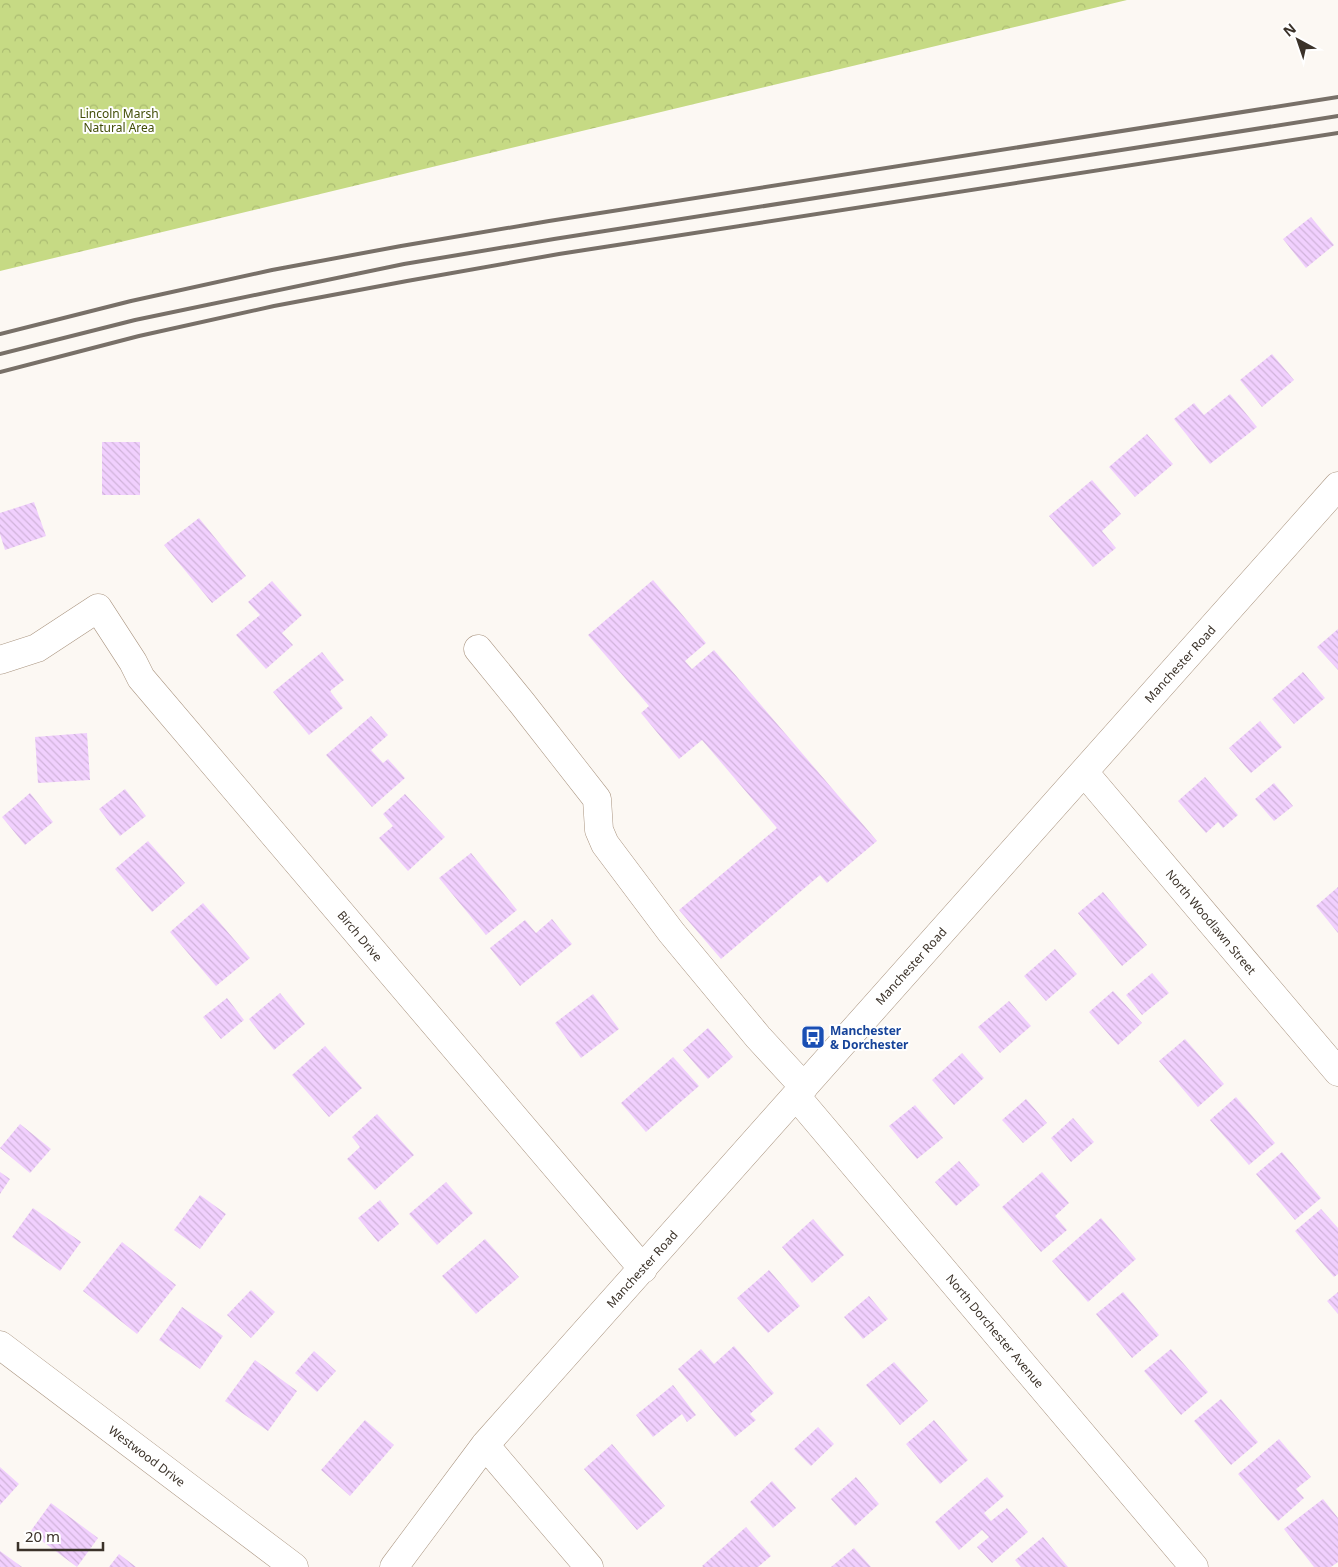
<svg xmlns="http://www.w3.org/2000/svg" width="1338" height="1567" viewBox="0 0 1338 1567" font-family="'Noto Sans',sans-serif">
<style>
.park{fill:url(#park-crowns)}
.building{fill:url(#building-back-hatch)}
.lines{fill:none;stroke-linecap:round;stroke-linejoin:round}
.minor-casing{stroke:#aa9580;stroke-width:29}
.minor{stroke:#fff;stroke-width:28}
.rail{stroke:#787068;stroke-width:4}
.labels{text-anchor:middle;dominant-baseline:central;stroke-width:4;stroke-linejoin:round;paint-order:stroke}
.park-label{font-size:12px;fill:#424e08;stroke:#fff}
.street-label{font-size:12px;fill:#3b3229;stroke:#fff}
.transit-label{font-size:12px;font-weight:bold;fill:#164399;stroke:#fff;text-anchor:start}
</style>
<defs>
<pattern id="park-crowns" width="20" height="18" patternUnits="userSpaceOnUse" patternTransform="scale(1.25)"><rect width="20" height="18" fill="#c6da84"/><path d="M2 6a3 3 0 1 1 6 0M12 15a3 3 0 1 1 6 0" fill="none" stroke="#abbc72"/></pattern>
<pattern id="building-back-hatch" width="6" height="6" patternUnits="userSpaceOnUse" patternTransform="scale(1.25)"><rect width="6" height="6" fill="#f1d0fe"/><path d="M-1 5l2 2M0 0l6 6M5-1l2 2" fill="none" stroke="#d0b3da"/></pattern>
</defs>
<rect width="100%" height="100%" fill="#fcf8f3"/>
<path class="park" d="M0,0H1127L0,271Z"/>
<path class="building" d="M1311,217L1334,245L1306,268L1283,239Z
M1272,354L1294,380L1262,407L1240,380Z
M1230,394L1257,427L1210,464L1174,419L1194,403L1204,415Z
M1147,434L1173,464L1135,497L1109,467Z
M102,442H140V495H102Z
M1092,480L1121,514L1102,531L1116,548L1093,567L1049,516Z
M34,502L46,536L5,550L0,534V513Z
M199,518L246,576L212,603L164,545Z
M653,580L706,643L685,661L692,669L714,650L877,841L827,883L820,875L721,959L679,910L777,828L702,740L679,759L641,713L649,706L588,635Z
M272,581L302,615L282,633L293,645L266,669L236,635L260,615L248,602Z
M1338,629V670L1317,647Z
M322,652L344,680L330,691L343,708L309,735L273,692Z
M1303,672L1325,698L1294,724L1272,699Z
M371,716L388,735L371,750L383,763L388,759L405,778L372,807L326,755Z
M1260,721L1282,747L1251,773L1229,748Z
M87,733L90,780L38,783L35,737Z
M1205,777L1238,815L1223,828L1218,822L1206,833L1178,801Z
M1274,783L1293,806L1274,821L1255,799Z
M125,789L146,816L120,836L99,809Z
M30,793L53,822L25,845L2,817Z
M405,794L445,837L408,871L379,838L393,826L383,814Z
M148,841L185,883L152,912L115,869Z
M471,853L517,910L486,935L439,878Z
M1338,887V933L1316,906Z
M1103,892L1147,945L1122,966L1078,913Z
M203,903L250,958L216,986L170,932Z
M552,919L572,944L520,986L490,948L525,920L536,933Z
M1055,949L1077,974L1046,1001L1024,976Z
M1152,973L1169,993L1142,1015L1126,995Z
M1113,991L1142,1023L1118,1045L1089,1012Z
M280,993L305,1024L274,1050L249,1019Z
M593,994L619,1029L581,1058L555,1023Z
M227,998L244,1020L221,1039L203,1017Z
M1009,1001L1031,1026L1000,1053L978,1027Z
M708,1028L733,1057L708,1079L683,1050Z
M1185,1039L1224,1084L1198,1107L1159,1061Z
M325,1046L362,1088L329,1117L292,1075Z
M962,1053L984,1078L954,1105L932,1080Z
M673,1057L699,1086L646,1132L621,1103Z
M1236,1097L1275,1143L1249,1165L1210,1120Z
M1026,1099L1047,1123L1023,1143L1002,1120Z
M915,1105L943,1138L917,1159L889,1126Z
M377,1114L414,1155L375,1190L347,1159L360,1147L352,1137Z
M1073,1118L1094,1142L1071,1162L1051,1138Z
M20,1124L51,1149L30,1173L0,1148Z
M1282,1152L1321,1198L1295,1220L1256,1174Z
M959,1161L980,1185L956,1206L935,1182Z
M0,1172L10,1179L0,1194Z
M1042,1172L1069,1203L1055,1216L1067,1230L1041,1252L1002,1207Z
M446,1182L473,1213L437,1245L409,1214Z
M200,1195L226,1214L200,1249L174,1230Z
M380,1200L399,1224L378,1242L358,1218Z
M33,1208L81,1242L60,1271L12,1237Z
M1321,1209L1338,1228V1274L1334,1277L1295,1231Z
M1101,1218L1136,1259L1088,1302L1052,1261Z
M813,1219L844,1255L812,1283L782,1247Z
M485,1239L519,1277L476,1314L442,1276Z
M122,1242L176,1285L137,1334L83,1291Z
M769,1270L800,1306L768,1333L737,1298Z
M251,1290L275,1312L251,1338L227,1315Z
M1123,1292L1159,1335L1132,1358L1096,1314Z
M1338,1292V1314L1327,1301Z
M869,1296L888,1319L863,1339L844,1317Z
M182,1307L223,1336L200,1369L159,1340Z
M734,1346L774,1393L750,1414L756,1420L735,1437L678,1369L701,1349L714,1364Z
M1171,1349L1208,1392L1181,1415L1144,1371Z
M314,1351L336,1371L317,1392L295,1373Z
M255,1360L297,1391L268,1431L225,1401Z
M894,1362L928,1401L900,1425L866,1385Z
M673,1385L696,1415L687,1422L682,1414L653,1437L636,1415Z
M1221,1399L1258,1442L1231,1465L1194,1421Z
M365,1420L394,1445L350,1496L321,1470Z
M934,1420L968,1460L940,1484L906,1444Z
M818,1427L834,1444L811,1466L794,1449Z
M1279,1439L1311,1477L1296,1489L1304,1498L1278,1521L1238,1474Z
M612,1444L665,1506L637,1530L584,1469Z
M0,1467L19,1484L0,1505Z
M856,1477L879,1504L855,1526L831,1499Z
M987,1477L1004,1496L984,1513L991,1521L1007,1508L1028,1532L992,1563L977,1547L989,1537L982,1530L959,1550L935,1522Z
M772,1481L796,1508L773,1528L750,1502Z
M1323,1499L1338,1518V1562L1331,1567H1314L1284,1529Z
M51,1503L98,1538L77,1567L30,1532Z
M746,1527L771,1556L758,1567H703L702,1566Z
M1043,1537L1068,1567H1021L1015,1560Z
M854,1548L871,1567H831Z
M0,1551L22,1567H0Z
M119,1554L136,1567H109Z"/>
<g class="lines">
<g class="minor-casing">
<path id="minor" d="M478,649L522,703L597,799L599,830L605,844L671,932L758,1037L804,1087
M0,660L37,648L98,608L133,662L141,678L643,1269
M1084,772L1338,1072
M796,1096L1194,1567
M0,1345L294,1567
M485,1445L589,1567
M394,1567L485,1445L1338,486"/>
</g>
<use href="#minor" class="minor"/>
<path class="rail" d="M0,334L131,301L272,270L401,246L549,221L1338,97
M0,354L135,320L404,264L554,239L1338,116
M0,372L139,336L274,306L407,281L559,254L1338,133"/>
</g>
<defs>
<g id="bus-square" transform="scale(1.25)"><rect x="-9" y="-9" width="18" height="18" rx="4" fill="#1a4fb4" stroke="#fff"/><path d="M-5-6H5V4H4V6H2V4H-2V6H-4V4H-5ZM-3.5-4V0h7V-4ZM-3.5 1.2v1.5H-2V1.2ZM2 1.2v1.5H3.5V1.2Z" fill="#fff"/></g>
</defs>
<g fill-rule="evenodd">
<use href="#bus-square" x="813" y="1037"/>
</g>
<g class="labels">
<g class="park-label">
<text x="119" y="113">Lincoln Marsh<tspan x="119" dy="14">Natural Area</tspan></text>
</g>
<g class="street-label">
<text transform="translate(1180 664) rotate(-48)">Manchester Road</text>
<text transform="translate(1211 922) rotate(50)">North Woodlawn Street</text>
<text transform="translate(360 936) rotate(50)">Birch Drive</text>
<text transform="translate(911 966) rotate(-48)">Manchester Road</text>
<text transform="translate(642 1269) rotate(-48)">Manchester Road</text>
<text transform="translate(995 1331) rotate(50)">North Dorchester Avenue</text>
<text transform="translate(147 1456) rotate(37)">Westwood Drive</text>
</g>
<g class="transit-label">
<text x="830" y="1030">Manchester<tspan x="830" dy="14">&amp; Dorchester</tspan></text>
</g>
</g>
<g transform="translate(1298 40) rotate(320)" stroke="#ffffff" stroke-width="4" paint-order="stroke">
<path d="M0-4L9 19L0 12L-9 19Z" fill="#3b3229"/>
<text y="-8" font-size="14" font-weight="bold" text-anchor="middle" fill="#3b3229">N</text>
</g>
<path d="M18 1542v8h85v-8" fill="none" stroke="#3b3229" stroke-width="2.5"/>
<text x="25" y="1542" font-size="15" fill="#3b3229" stroke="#ffffff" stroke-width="4" paint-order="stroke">20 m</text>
</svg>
